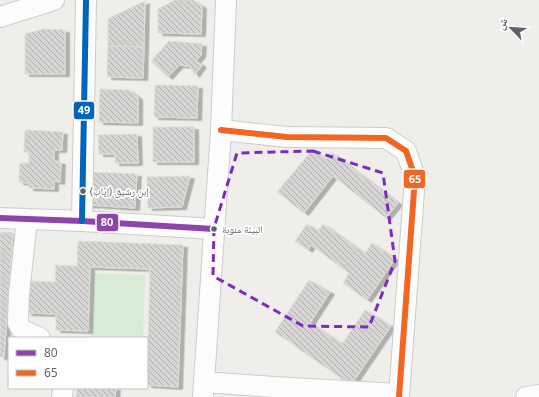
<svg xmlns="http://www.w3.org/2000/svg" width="539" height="397" viewBox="0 0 539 397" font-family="'Noto Sans','Noto Naskh Arabic',sans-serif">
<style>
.park{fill:#d8ebd6}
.building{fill:url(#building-back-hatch);stroke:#deddd9;filter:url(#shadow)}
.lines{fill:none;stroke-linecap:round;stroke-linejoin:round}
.minor-casing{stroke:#cbcccc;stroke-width:22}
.minor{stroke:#fdfcfc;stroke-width:20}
.bus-1-casing{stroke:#fff;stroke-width:9}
.bus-2-casing{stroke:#fff;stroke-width:9}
.bus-3-casing{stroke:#fff;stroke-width:9}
.bus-1{stroke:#8e44ad;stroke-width:6}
.bus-2{stroke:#f26522;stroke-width:6}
.bus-3{stroke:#0065bd;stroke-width:6}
.marked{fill:none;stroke:#7b2cbf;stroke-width:3;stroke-dasharray:8 5;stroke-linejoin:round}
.bus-dot{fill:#5f6368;stroke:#fff;stroke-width:1.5}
.labels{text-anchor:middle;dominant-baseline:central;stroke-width:3.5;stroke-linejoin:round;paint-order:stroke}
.bus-label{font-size:10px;fill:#5f6368;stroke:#fff;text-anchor:start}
.line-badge{stroke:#fff;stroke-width:1.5}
.badge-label{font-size:11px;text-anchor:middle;font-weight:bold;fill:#fff}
</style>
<defs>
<pattern id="building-back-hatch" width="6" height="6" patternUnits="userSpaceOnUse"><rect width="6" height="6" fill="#d6d5d3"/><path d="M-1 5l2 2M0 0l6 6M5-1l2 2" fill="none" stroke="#b1b0af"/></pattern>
<filter id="shadow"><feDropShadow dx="4.5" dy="2.5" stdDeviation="0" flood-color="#0004"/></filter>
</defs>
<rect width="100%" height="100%" fill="#efeeea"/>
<path class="park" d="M94,273L145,275L143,338H91Z"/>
<path class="building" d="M175,0H193L202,6L201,34L158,33V9Z
M145,1L144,47L108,46V19Z
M44,29L65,30V74H25V34Z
M169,41L202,44L201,55L196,61L202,65L195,75L189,66L179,65L168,77L151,61Z
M108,46L144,47L143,78L107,77Z
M155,85L198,86L197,118L154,117Z
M100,89L129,90L138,97V123L99,122Z
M153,127H194V162H153Z
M25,130L63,132L62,150H54V161L61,162L60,182L54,181V189L29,188V183L19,182L20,163H29V152H24Z
M137,134L138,163H115V154H99L98,135Z
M312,150L326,160L332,153L398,203L386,218L333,176L304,213L277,192Z
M90,172L137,174L135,208L88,205Z
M190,176L182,207L148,208L147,177Z
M307,224L318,231L323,224L365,254L372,243L395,259L367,300L343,283L349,273L311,245L308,250L295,241Z
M0,232L13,233L4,357H0Z
M78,241L183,245L178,387L147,385L150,269L90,267L88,331L56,330V314L27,313L29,281L55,282L56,265L77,266Z
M309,280L330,292L310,323L342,344L365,310L391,326L351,385L275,332Z
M77,388H116L115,397H76Z"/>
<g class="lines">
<g class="minor-casing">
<path id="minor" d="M0,17L54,0
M221,130L287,137L386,138L406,151L415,177L399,397
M0,218L82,221L214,229
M27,219L19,294L18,323L22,330L40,338
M82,221L86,0
M204,382L274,387L399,394
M62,397L63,388
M203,397L221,130L226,0
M526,397L539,395"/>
</g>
<use href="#minor" class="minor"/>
<g class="bus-1-casing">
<path id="bus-1" d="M0,218L82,221L214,229"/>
</g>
<g class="bus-2-casing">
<path id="bus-2" d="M221,130L287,137L386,138L406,151L415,177L399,397"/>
</g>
<g class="bus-3-casing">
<path id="bus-3" d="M82,221L86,0"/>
</g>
<use href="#bus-1" class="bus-1"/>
<use href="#bus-2" class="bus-2"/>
<use href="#bus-3" class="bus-3"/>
</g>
<path class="marked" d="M313,151L383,173L395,261L369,327L303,326L213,276L214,228L237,153Z"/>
<g class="bus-dot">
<circle cx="83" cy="191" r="3.5"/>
<circle cx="214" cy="229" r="3.5"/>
</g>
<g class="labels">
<g class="bus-label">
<text x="90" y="191">إبن رشيق (إياب)</text>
<text x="222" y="229">البيئة منوبة</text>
</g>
</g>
<g class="line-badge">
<rect x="73" y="101" width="22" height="19" rx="4" fill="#0065bd"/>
<rect x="403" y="169" width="23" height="20" rx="4" fill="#f26522"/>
<rect x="96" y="213" width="23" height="19" rx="4" fill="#8e44ad"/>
</g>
<g class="badge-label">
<text x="84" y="114">49</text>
<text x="415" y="183">65</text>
<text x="107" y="226">80</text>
</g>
<rect x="8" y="337" width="140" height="52" fill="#ffffff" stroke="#bfc1c3"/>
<rect x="16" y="350" width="20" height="6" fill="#8e44ad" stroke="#bfc1c3"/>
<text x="44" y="357" font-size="12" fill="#5f6368">80</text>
<rect x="16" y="370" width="20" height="6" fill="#f26522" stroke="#bfc1c3"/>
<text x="44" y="377" font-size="12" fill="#5f6368">65</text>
<g transform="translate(511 28) rotate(295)" stroke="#ffffff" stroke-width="3" paint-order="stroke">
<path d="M0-3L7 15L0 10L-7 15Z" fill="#5f6368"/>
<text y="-6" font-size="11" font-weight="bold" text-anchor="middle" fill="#5f6368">ش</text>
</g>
</svg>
